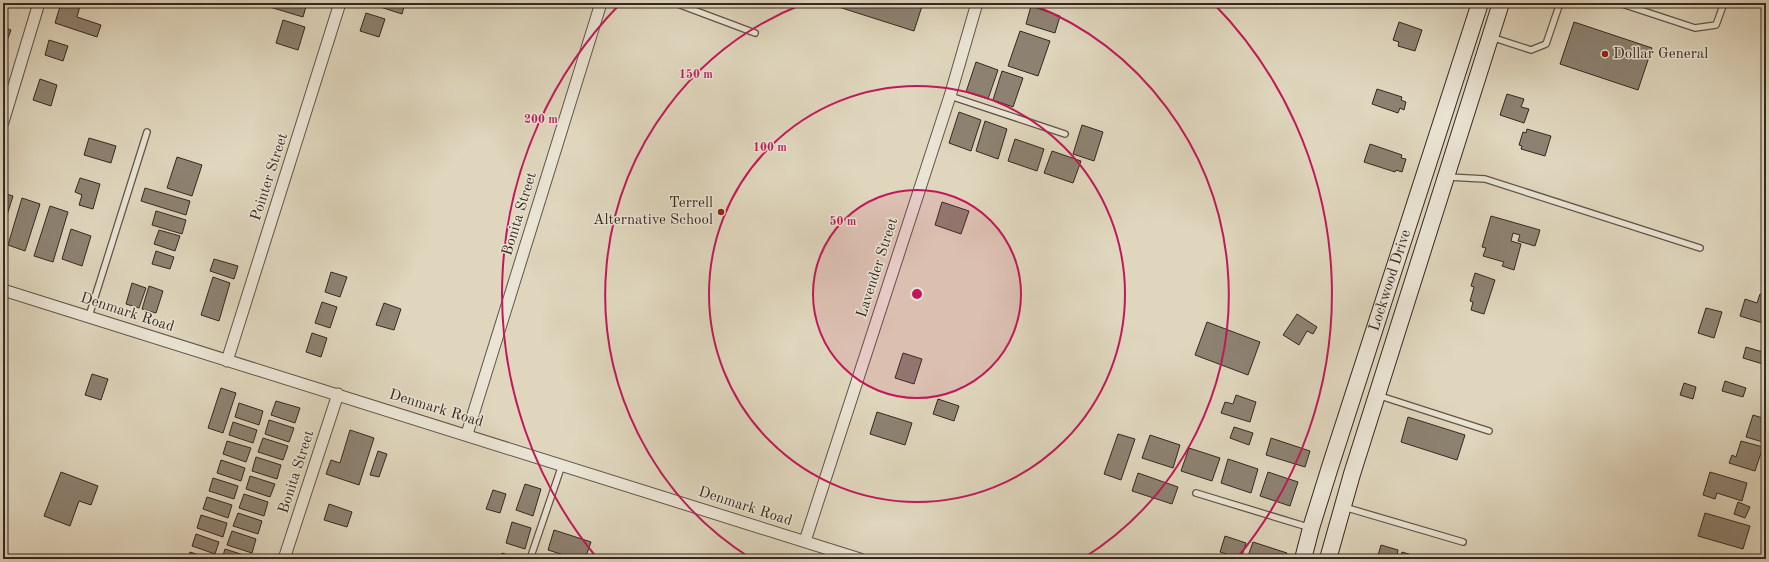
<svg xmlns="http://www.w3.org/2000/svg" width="1769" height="562" viewBox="0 0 1769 562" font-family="'Old Standard TT',serif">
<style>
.building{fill:#8d8272;stroke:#352821}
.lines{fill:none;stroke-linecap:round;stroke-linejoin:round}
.lane-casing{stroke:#605448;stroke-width:8}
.street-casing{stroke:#605448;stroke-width:13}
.secondary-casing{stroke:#352821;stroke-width:18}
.lane{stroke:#eae4d4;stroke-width:5.5}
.street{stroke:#eae4d4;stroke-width:11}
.secondary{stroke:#eae4d4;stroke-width:16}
.ring{fill:none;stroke:#c2185b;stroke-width:2}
.poi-dot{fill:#8f2418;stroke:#eae4d4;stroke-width:1.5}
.labels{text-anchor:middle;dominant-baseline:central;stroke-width:3;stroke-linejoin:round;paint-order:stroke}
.poi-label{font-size:15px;fill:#352821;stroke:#eae4d4;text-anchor:start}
.street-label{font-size:15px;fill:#352821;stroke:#eae4d4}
.centre{fill:#c2185b;stroke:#eae4d4;stroke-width:2}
.ring-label{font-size:12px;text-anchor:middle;font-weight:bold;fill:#c2185b;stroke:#eae4d4;stroke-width:3;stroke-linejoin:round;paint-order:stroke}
</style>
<rect width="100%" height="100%" fill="#dfd6bd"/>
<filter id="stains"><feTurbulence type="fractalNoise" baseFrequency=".005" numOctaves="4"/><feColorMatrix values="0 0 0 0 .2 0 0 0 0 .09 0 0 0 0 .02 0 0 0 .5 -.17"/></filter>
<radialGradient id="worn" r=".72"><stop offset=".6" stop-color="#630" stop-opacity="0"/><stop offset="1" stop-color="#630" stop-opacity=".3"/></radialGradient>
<path class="building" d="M61,3H70L80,6L77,17L101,25L97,37L55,23Z
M264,3H307L303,17L263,5Z
M368,3H405L402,14Z
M826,3H923L914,31Z
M1031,6L1060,16L1055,33L1026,24Z
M366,13L385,19L379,37L360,31Z
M283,20L305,27L298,50L276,43Z
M1399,22L1422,30L1415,51L1398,46L1399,42L1393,40Z
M1574,22L1652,48L1638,90L1560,64Z
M3,27L11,30L5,46L3,45Z
M1020,31L1050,41L1038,76L1008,66Z
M49,40L68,46L63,61L45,55Z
M976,62L998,70L988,99L966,92Z
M1002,71L1023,78L1013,107L993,100Z
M40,79L57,85L51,106L33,100Z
M1377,89L1402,97L1401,100L1406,102L1404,110L1400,108L1398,113L1372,104Z
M1507,94L1524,99L1521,107L1529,109L1524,123L1500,115Z
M959,112L981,120L971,151L949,143Z
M985,121L1007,129L998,159L976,151Z
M1082,125L1103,132L1094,161L1073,154Z
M1527,129L1551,136L1545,156L1521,149L1522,146L1519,145L1523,132L1526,133Z
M89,138L116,146L111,163L84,155Z
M1015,139L1044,149L1037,171L1008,161Z
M1370,144L1402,155L1401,158L1406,159L1402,172L1396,170L1395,172L1364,162Z
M1052,151L1081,161L1073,183L1044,173Z
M177,157L202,165L192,196L167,188Z
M80,178L100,184L93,209L79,205L82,195L75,192Z
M145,188L190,201L186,215L141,201Z
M3,193L13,196L3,228Z
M22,198L40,204L25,251L8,245Z
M942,202L969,211L961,234L935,225Z
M50,206L68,212L53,262L34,256Z
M156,211L186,220L182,234L152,225Z
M1491,216L1540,230L1535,246L1518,241L1520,235L1513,233L1511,241L1521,244L1514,270L1502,266L1504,262L1483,256L1486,248L1482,247Z
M71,229L91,236L82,266L62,259Z
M159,230L180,236L175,251L154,244Z
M156,251L174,257L170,269L152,264Z
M214,259L238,266L234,279L210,271Z
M331,272L347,277L340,297L325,292Z
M1475,273L1495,280L1484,314L1471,310L1473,302L1470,301L1474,287L1471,286Z
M213,277L230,283L219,321L201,315Z
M132,283L146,288L139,308L126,304Z
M149,286L163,291L156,313L142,309Z
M1760,294L1766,296V324L1740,316L1745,299L1757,303Z
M322,302L337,307L330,328L315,323Z
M384,303L401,309L394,330L376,325Z
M1706,308L1722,312L1714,338L1698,333Z
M1297,314L1317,327L1313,334L1307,331L1299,345L1283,335Z
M1207,322L1260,342L1248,375L1195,355Z
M312,333L327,338L321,357L306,352Z
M1746,347L1766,353V365L1743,358Z
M903,353L922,359L914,384L895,378Z
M92,374L108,379L101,400L85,395Z
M1725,381L1746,388L1743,397L1722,391Z
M1684,383L1696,387L1693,399L1680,395Z
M221,388L236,393L223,433L208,428Z
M1236,395L1256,402L1250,422L1221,413L1225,402L1233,404Z
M938,399L959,406L954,421L933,414Z
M276,401L300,408L295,423L271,415Z
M239,403L263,411L259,425L235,417Z
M877,412L912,423L905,445L870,434Z
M1753,415L1766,419V443L1746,437Z
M1408,417L1465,435L1457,460L1401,442Z
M269,420L294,428L289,442L265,434Z
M233,422L257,430L253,443L229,435Z
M1234,427L1253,433L1249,445L1230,438Z
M350,430L374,438L359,485L326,474L331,460L340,463Z
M1118,434L1135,439L1121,480L1104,474Z
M1150,435L1180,445L1173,468L1142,458Z
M263,438L288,446L283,460L258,452Z
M1271,438L1310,451L1305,467L1266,455Z
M227,441L251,448L246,462L223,454Z
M1741,441L1763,447L1755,471L1729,463L1732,455L1736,457Z
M1189,448L1220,458L1212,481L1181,471Z
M378,451L387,454L379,477L370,475Z
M256,457L281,465L277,479L252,471Z
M1228,459L1258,469L1251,493L1221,483Z
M221,460L245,468L241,481L217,473Z
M61,472L98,486L91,505L79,501L70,526L44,516Z
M1268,472L1298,482L1290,506L1260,496Z
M1710,472L1747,483L1742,501L1717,493L1715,499L1703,495Z
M1138,473L1178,487L1172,504L1132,491Z
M250,476L275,484L270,497L246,489Z
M213,478L238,486L234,499L209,491Z
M525,484L541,489L533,516L516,510Z
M493,490L506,494L500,513L486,509Z
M244,494L268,502L264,516L239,508Z
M207,497L232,505L228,518L203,509Z
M1738,502L1750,507L1745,518L1734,514Z
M329,504L352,512L347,527L324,520Z
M238,513L262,521L258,534L233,526Z
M1705,513L1750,526L1743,549L1698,536Z
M201,515L227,523L223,537L197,528Z
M512,522L531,528L525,549L506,543Z
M554,530L591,542L585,559H576L548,550Z
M232,531L256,539L252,553L227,545Z
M196,534L219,542L215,554L192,546Z
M1225,536L1246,543L1241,559L1220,552Z
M1253,542L1287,553L1285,559H1247Z
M1381,545L1398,550L1396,559H1377Z
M225,549L250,557L249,559H222Z
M190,552L211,559H188Z
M1402,552L1419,557L1418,559H1400Z
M502,553L520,559H501Z"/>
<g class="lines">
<g class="lane-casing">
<path id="lane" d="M675,3L755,33
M1619,3L1695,28L1716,25L1724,3
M1491,37L1531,50L1546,44L1560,3
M950,96L1065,134
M1448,177L1485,179L1700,248
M89,316L147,132
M1377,395L1489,431
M1196,493L1311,528
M1344,507L1463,542
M530,559L562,465"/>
</g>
<g class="street-casing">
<path id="street" d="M3,122L39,3
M3,290L860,559
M227,361L340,3
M467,434L601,3
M805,541L950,96L977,3
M284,559L338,394"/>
</g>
<g class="secondary-casing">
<g id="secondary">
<path id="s1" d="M1303,559L1311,528L1330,467L1480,3"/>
<path d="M1328,559L1352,474L1501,3"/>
</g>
</g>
<use href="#lane" class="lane"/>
<use href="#street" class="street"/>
<use href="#secondary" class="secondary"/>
</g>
<circle cx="917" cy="294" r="104" fill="#c2185b" fill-opacity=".12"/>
<g class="ring">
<circle cx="917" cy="294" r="104"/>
<circle cx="917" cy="294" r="208"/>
<path d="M752 559A312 312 0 0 1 803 4M1031 4A312 312 0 0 1 1082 559"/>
<path d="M597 558A415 415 0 0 1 621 3M1213 3A415 415 0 0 1 1237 558"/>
</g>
<g class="poi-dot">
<circle cx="1605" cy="54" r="4"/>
<circle cx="721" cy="212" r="4"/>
</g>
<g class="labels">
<g class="poi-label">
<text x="1613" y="54">Dollar General</text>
<text x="713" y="203" text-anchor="end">Terrell<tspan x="713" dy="17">Alternative School</tspan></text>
</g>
<g class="street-label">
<text transform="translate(270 177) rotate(-72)">Pointer Street</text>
<text transform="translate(520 214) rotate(-73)">Bonita Street</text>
<text transform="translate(878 268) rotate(-72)">Lavender Street</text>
<text stroke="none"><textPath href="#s1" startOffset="292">Lockwood Drive</textPath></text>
<text transform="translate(127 313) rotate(18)">Denmark Road</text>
<text transform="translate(436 409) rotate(17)">Denmark Road</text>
<text transform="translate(297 472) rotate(-72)">Bonita Street</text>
<text transform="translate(745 507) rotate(18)">Denmark Road</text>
</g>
</g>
<circle cx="917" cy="294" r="6" class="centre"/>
<g class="ring-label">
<text x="696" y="78">150 m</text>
<text x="541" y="123">200 m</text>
<text x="770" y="151">100 m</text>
<text x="843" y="225">50 m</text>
</g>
<rect width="1769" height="562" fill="none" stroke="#dfd6bd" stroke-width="16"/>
<rect x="4" y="4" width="1761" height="554" fill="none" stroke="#352821" stroke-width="2"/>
<rect x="8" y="8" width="1753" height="546" fill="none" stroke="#352821"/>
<rect width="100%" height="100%" filter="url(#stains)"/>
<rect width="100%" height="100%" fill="url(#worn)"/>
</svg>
